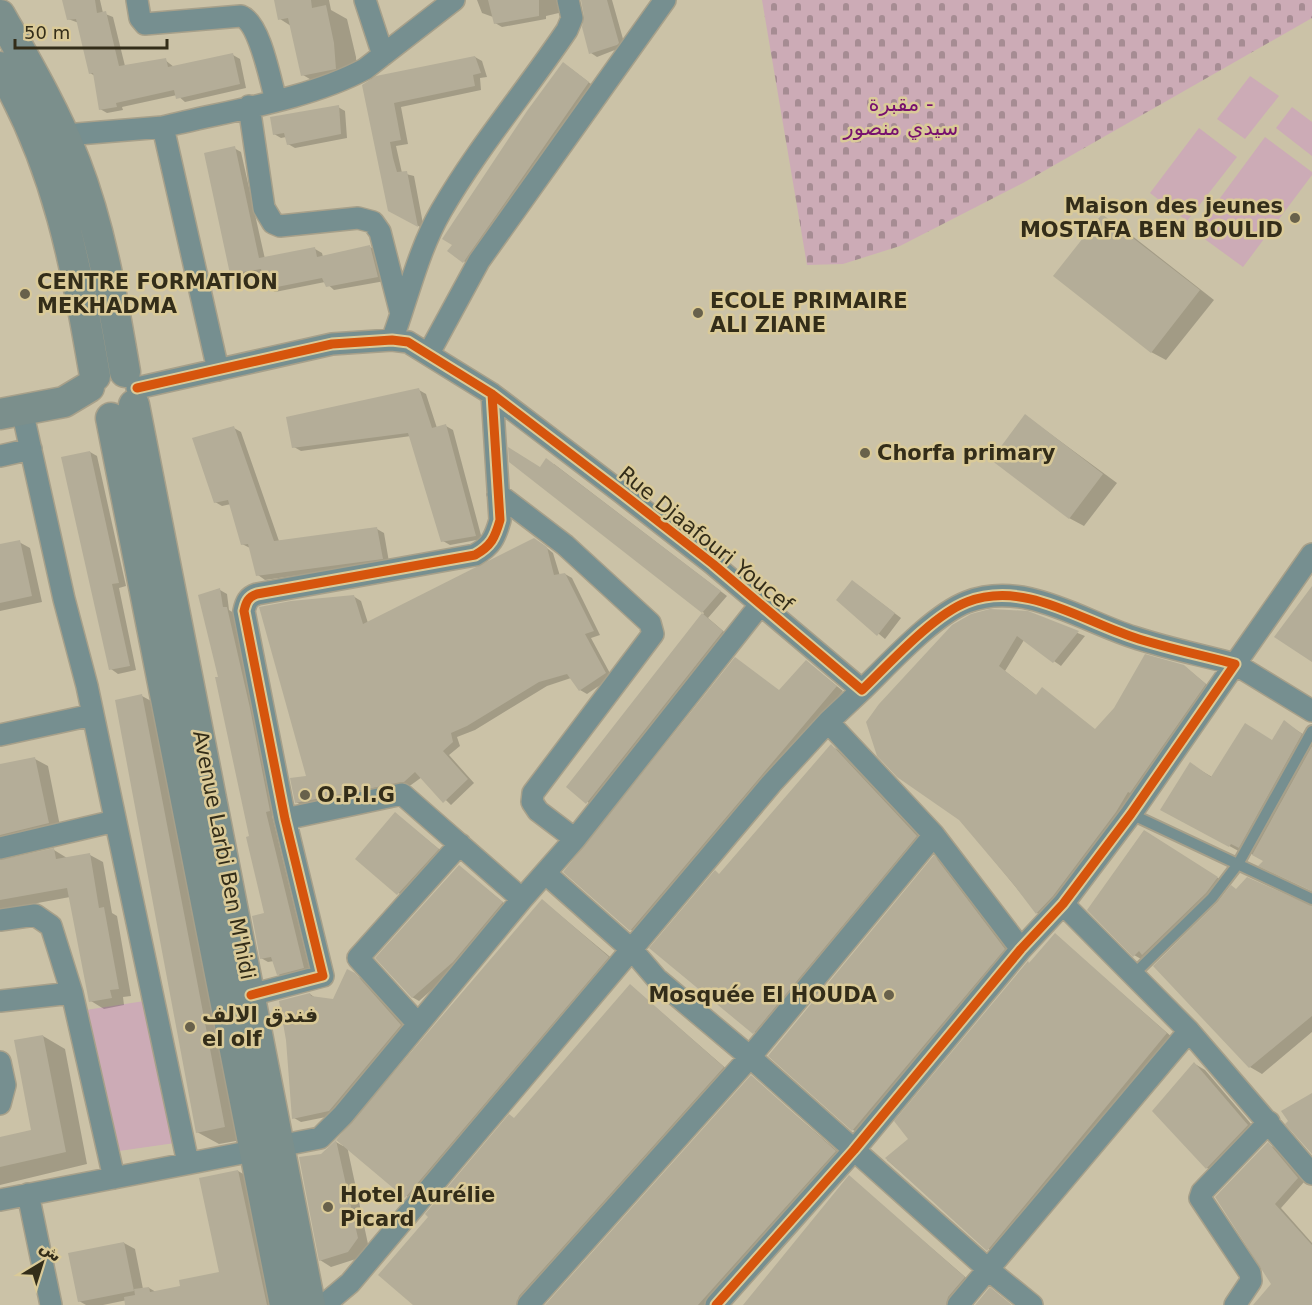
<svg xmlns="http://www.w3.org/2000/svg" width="1312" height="1305" viewBox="0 0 1312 1305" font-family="'DejaVu Sans',Vazirmatn,sans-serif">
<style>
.green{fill:#ccabb6}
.cemetery{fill:url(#cemetery-stones)}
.shadow{fill:#0003}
.building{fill:#b4ad98}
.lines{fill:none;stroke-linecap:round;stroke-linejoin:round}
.lane-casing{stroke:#a7a08a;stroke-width:14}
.street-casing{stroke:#a7a08a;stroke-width:24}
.secondary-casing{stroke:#a7a08a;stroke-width:33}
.lane{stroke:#768f90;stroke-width:10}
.street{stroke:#768f90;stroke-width:21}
.secondary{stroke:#7b8f8c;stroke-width:30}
.cycleway-casing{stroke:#daca98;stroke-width:13}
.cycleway{stroke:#d6550d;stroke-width:9}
.poi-dot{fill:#68614b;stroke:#daca98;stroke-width:2}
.labels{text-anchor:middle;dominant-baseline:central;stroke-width:5;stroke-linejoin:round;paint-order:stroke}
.park-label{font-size:21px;fill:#77106e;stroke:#daca98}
.poi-label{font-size:21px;font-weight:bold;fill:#332d19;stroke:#daca98;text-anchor:start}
.street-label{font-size:21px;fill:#332d19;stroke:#daca98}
</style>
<defs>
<pattern id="cemetery-stones" width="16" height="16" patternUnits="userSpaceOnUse" patternTransform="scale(1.5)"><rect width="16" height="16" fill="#ccabb6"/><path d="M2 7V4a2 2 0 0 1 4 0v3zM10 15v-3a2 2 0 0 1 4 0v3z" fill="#a68c93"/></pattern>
</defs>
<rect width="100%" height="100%" fill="#cbc2a7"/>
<path class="green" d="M1250,76L1279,96L1245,139L1217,119Z
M1292,107L1312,122V156L1276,128Z
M1199,128L1237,157L1187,221L1150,193Z
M1265,137L1312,172V175L1243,267L1195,232Z
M151,1000L175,1143L112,1152L86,1010Z"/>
<path class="cemetery" d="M762,0H1312V18L1023,183L900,246L843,264L807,265Z"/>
<path class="shadow" d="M64,0H100L103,13L113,17L125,66L165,60L174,67L233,55L240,59L246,88L185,102L177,95L122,107L123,110L107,113L100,109L95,76L90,73L79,23L68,19Z
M275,0H329L331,10L347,19L356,57L357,81L325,88L303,75L291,26L280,19Z
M477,0H563V12L546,16V19L502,27L495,23L493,17L482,13Z
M583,0H612L625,46L597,57L591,53Z
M475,57L482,61L487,77L480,78L481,90L401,107L408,144L396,146L402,173L414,176L424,229L389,210L363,85Z
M570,68L595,87L471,266L449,251Z
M338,107L345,111L347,138L295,148L288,144L286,137L281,138L274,134Z
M234,148L241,152L265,259L315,249L322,253L323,257L370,247L377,251L385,281L334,290L325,282L275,292L268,288L263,273L239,277L232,273Z
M1102,216L1117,224L1214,300L1166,360L1151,352Z
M419,390L426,394L437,428L446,426L453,430L482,539L450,545L443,541L411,436L301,451L294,447Z
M1026,416L1117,483L1084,526L1069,518Z
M234,428L241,432L279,541L377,529L384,533L389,562L265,580L258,575L250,548L242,544L231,504L222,506L215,502Z
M90,452L97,456L126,586L119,588L136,670L118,674L111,669Z
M511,461L541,468L554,464L727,596L708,618L729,636L594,807L569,787L704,613Z
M19,542L30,548L42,602L0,611V546Z
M542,544L553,553L560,576L565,574L572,578L600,635L591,638L612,677L587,694L580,690L571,678L547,686L475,730L457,737L460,746L449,755L474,783L451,805L422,777L411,785L303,806L296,802L308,777L353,596L361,601L368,623Z
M859,586L901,618L885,639L838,600Z
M220,590L227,594L229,610L234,613L277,814L272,815L310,971L285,978L278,974L274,961L268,962L261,958L266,914L220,678L200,596Z
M1028,613L1085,636L1061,666L1024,640L1005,671L1037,696L1096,730L1184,666L1212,689L1044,917L1037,913L960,819L898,776Z
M807,662L843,691L638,934L631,930L565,872L780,691Z
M142,696L164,708L247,1139L219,1144L197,1132L117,701Z
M1284,722L1312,740V891L1265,861L1246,851L1244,854L1162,809L1190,764L1212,777L1273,742Z
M831,746L838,750L923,840L761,1036L754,1032L720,875Z
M35,759L48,766L61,831L0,849V766Z
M395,814L445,854L405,898L357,859Z
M1152,836L1224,882L1150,958L1145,955L1141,959L1134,955Z
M54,850L67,858L90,855L103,862L112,913L117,916L131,996L123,997L124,1005L104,1009L91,1001L70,897L0,910V852L1,860Z
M934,857L948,866L1019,958L868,1138L853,1130L770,1056Z
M459,867L509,907L460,965L419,1001L412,997Z
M1236,890L1312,906V1032L1262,1074L1250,1067L1155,966Z
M543,901L615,961L413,1201L347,1146L368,1244L359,1258L331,1267L320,1260L322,1155L336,1142L343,1146Z
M1055,935L1173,1038L995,1254L887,1160L910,1139L1030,964Z
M348,971L362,979L407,1029L336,1115L301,1122L294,1118L310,994L317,999L334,1001Z
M631,986L730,1072L524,1305H416L515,1119Z
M43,1036L65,1049L87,1164L0,1185V1139L32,1132Z
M1195,1064L1205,1070L1258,1132L1218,1174L1207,1168L1154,1111Z
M751,1077L842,1155L707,1305H547Z
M1268,1144L1275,1148L1304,1182L1281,1208L1312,1243V1305H1255L1273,1284Z
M238,1171L252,1179L279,1305H138L137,1298L103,1305H86L79,1301L124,1243L135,1249L143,1289L149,1288L156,1292L182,1288L220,1273Z
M849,1177L971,1282L953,1305H745Z"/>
<path class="building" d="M62,0H95L97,13L106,11L119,66L166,58L168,67L233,53L240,84L176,99L174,90L116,103L117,107L99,110L93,73L89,74L76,19L67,20Z
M274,0H311L312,8L326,5L334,43L336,69L301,76L288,18L278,20Z
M488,0H539V16L494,24Z
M581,0H607L619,43L617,45L589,54L582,27L584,16Z
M475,56L481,73L473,75L475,86L394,103L401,140L390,142L393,158L397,172L407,171L418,227L388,211L362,85L376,76Z
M563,62L589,82L463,263L447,251L452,245L442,239L527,111Z
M339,105L341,134L287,145L284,133L273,135L270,117Z
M235,146L259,258L315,247L317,257L370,245L378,277L326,287L322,278L267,289L261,269L230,274L204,153Z
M1102,214L1200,290L1151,353L1053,276Z
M419,388L432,428L446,424L476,536L441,542L408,433L292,448L286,417Z
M1025,414L1103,474L1069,519L991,460Z
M234,426L274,541L377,527L383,559L256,576L248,544L241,545L228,500L214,503L192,438Z
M508,447L540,467L546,458L721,591L702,613L509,462Z
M90,451L119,583L112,584L130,666L109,670L61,457Z
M534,538L547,547L554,575L565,573L594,631L585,634L606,673L579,691L567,674L539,682L467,726L451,733L453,742L443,751L468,779L443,803L415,772L404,782L295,803L290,778L306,776L259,607L291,601L354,595L363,624Z
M20,540L32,596L0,603V544Z
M852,580L895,613L877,636L836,600Z
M1312,586V662L1274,637Z
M220,588L223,607H227L250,708L270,811L266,812L304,968L277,975L271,957L260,959L252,916L264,913L246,837L249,836L215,677H218L198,595Z
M990,609L1028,611L1079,631L1053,663L1017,636L999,666L1036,695L1042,687L1095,729L1114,708L1145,654L1184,665L1206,684L1130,793L1128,792L1116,812L1053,896L1036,914L1014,885L959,820L897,777L877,756L866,722L879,704L952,625L971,614Z
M702,613L723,631L586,804L566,787Z
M735,657L779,690L806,660L837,686L630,931L563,872Z
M142,694L225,1127L196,1133L115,700Z
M1284,720L1302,734L1239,848L1231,844L1229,847L1160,810L1190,762L1211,777L1245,723L1272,740Z
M831,744L917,836L753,1034L649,948L715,870L719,874Z
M1312,746V891L1258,866L1263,861L1252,855Z
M35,757L49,823L0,835V764Z
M395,812L439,849L397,895L355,859Z
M1144,830L1218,877L1206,893L1142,955L1139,951L1133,957L1087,910Z
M54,848L56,859L90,853L99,908L104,907L119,989L110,990L112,998L89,1002L67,888L0,900V860Z
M934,855L1005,949L852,1131L768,1056Z
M459,865L503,902L453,962L412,998L375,958Z
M1247,877L1312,906V1016L1249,1068L1153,966L1217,903L1231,885L1236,889Z
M542,899L609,957L405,1198L336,1140Z
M1055,933L1167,1033L987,1251L885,1158L908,1139L894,1121L1028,961L1029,963Z
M347,969L355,973L401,1025L329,1111L292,1119L286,1040L279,1001L310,993L311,996L333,999Z
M630,984L724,1067L519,1296L516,1305H413L378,1275L428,1217L425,1214L509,1114L514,1118Z
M43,1035L66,1152L0,1167V1137L31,1130L14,1040Z
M1194,1062L1248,1125L1206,1169L1152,1111Z
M751,1075L836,1151L698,1305H545Z
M1312,1093V1154L1285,1124L1288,1121L1281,1111Z
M336,1140L358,1238L348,1252L319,1261L299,1157L321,1154Z
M1268,1142L1298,1178L1275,1204L1312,1245V1305H1253L1271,1284L1215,1197Z
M238,1170L267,1305H125L124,1297L135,1295L134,1289L149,1287L150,1292L180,1286L179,1280L219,1272L199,1178Z
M849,1175L965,1277L948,1297L946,1305H743Z
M124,1242L134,1291L78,1302L68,1253Z
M990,1287L1012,1305H975Z"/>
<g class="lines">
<g class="lane-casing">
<path id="lane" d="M1131,814L1312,899
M1134,974L1212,898L1238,864L1312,731"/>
</g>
<g class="street-casing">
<path id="street" d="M137,0L140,18L145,24L241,16C260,23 270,80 276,100
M365,0L383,55
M249,106L264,208L273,223L280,226L358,218L373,222L380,232L401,314
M53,136L163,127
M392,340C408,297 418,251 441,211C478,147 526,91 567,30L572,18L568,0
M429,353L479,261L665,0
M218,370L163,127C227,111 307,100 365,69L454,0
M137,388L332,344L392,340L408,342L492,394L622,493L713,564L862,690C889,664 933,615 967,602C1024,580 1080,620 1133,637C1166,648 1201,655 1235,664L1131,814L1063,904L1021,949L854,1150L716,1305
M22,410L64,599L87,686L188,1163
M0,456L31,449
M498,494L565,545L650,623L653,634L533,793L532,802L538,811L575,839
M1312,554L1235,664L1312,711
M862,690L828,722L934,835L1021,949
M0,735L92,715
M285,819L402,794L522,899L575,839L760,605
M0,848L115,821
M545,873L633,951L657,979L750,1057L990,1271L1032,1305
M0,920L35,915L51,926L72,993L114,1178
M251,995L323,976L285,819L244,611C246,602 248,597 257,594L475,555C491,546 495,538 500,520L492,394
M0,1001L72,993
M418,1024L358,958L460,844
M1189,1031L1312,1174
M0,1062L5,1085L0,1104
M28,1194L51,1305
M0,1200L320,1138L343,1115L522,899
M324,1305L350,1283L771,784L828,722
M528,1305L750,1057L934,835
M958,1305L1189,1031L1063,904
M1235,1305L1251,1281L1250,1273L1200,1198L1202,1192L1269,1122"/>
</g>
<g class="secondary-casing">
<path id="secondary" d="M0,15C27,63 55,111 75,162C101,229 113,302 125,372
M0,67C58,166 76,265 95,376
M134,405L310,1305
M0,414L64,402L89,387
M111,418L285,1305"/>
</g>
<use href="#lane" class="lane"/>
<use href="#street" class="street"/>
<use href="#secondary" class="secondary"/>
<g class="cycleway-casing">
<path id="cycleway" d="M137,388L332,344L392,340L408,342L492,394L622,493L713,564L862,690C889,664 933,615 967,602C1024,580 1080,620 1133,637C1166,648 1201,655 1235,664L1131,814L1063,904L1021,949L854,1150L716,1305
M251,995L323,976L285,819L244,611C246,602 248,597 257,594L475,555C491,546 495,538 500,520L492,394"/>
</g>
<use href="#cycleway" class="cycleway"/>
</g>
<g class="poi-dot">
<circle cx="1295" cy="218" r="6"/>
<circle cx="25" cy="294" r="6"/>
<circle cx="698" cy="313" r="6"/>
<circle cx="865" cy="453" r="6"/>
<circle cx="305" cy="795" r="6"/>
<circle cx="889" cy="995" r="6"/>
<circle cx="190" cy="1027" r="6"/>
<circle cx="328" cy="1207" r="6"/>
</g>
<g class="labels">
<g class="park-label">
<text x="901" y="104">مقبرة -<tspan x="901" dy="24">سيدي منصور</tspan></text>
</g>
<g class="poi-label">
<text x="1283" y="206" text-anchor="end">Maison des jeunes<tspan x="1283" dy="24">MOSTAFA BEN BOULID</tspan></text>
<text x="37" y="282">CENTRE FORMATION<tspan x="37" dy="24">MEKHADMA</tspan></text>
<text x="710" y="301">ECOLE PRIMAIRE<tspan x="710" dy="24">ALI ZIANE</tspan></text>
<text x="877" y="453">Chorfa primary</text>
<text x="317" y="795">O.P.I.G</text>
<text x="877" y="995" text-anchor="end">Mosquée El HOUDA</text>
<text x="202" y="1015">فندق الالف<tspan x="202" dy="24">el olf</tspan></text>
<text x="340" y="1195">Hotel Aurélie<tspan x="340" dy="24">Picard</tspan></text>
</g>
<g class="street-label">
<text transform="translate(706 539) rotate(39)">Rue Djaafouri Youcef</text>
<text transform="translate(224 855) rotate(79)">Avenue Larbi Ben M'hidi</text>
</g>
</g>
<g transform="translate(42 1263) rotate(38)" stroke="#daca98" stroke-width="4.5" paint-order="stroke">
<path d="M0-4.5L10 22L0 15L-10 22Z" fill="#332d19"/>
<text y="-9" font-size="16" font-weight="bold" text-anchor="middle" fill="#332d19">ش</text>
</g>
<path d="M15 39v9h152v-9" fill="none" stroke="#332d19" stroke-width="3"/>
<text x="24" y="39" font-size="18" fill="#332d19" stroke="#daca98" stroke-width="4.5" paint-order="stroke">50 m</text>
</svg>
